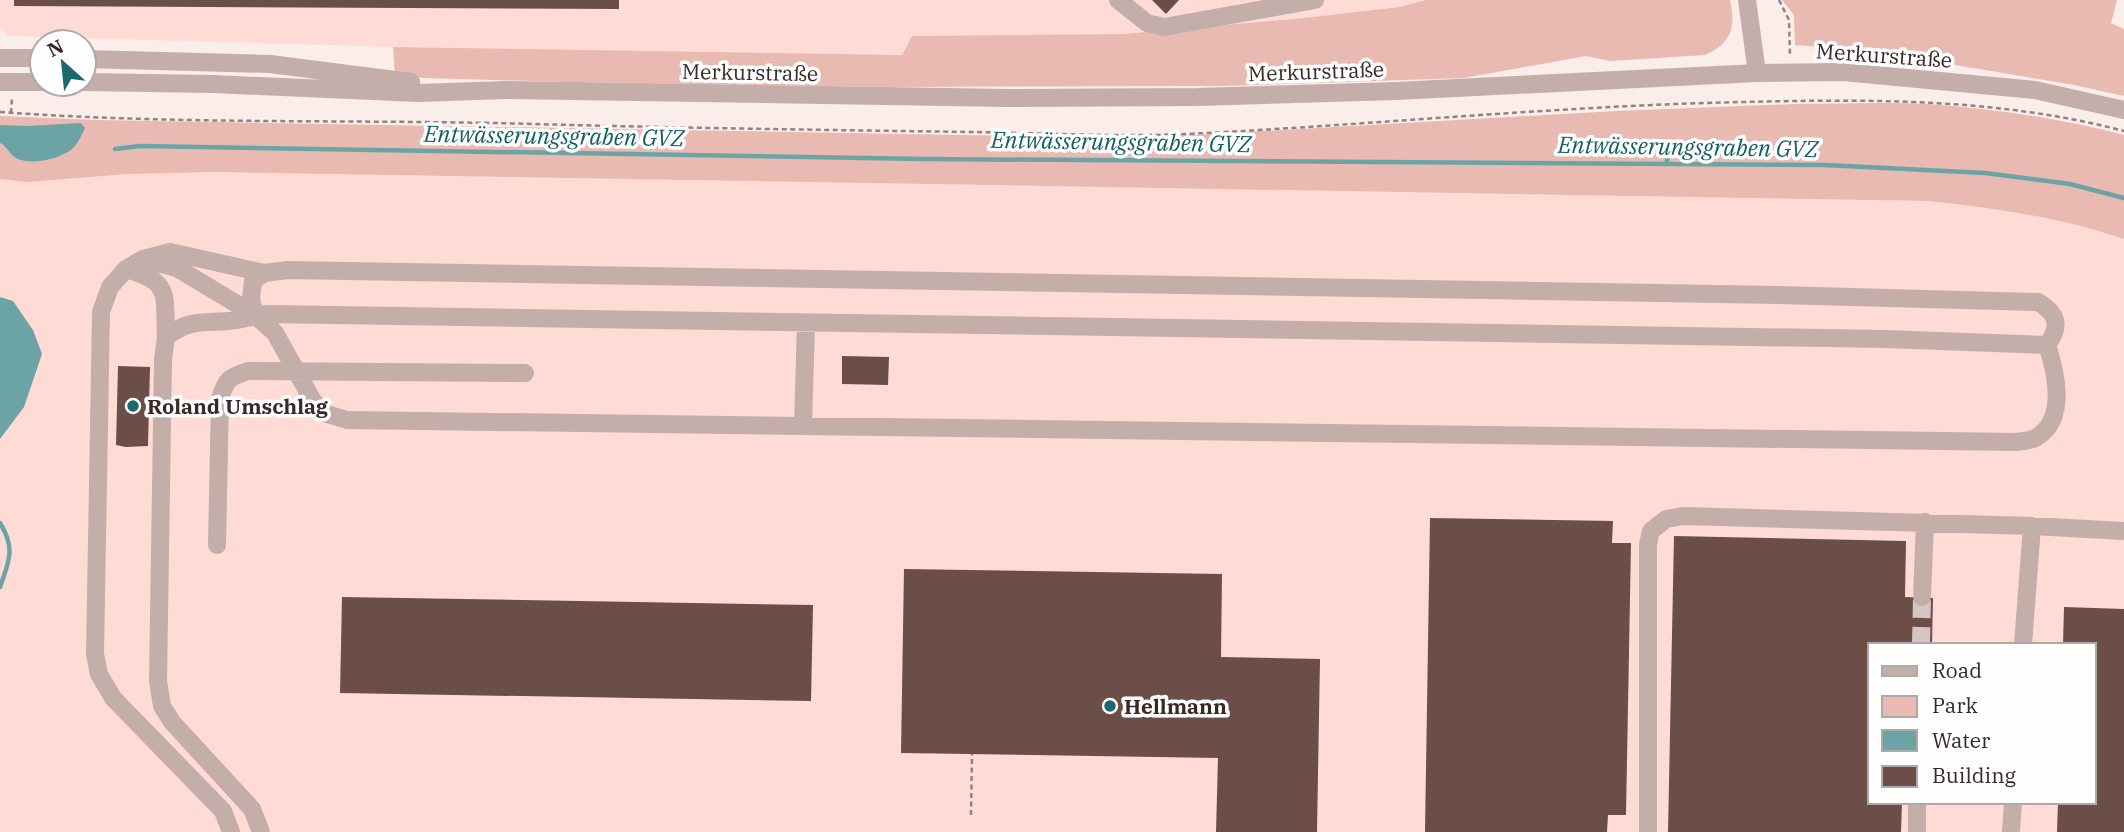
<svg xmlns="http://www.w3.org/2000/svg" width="2124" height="832" viewBox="0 0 2124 832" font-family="'IBM Plex Serif',serif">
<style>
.built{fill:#ffdbd5;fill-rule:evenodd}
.green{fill:#e8bab1}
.water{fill:#6ca3a5}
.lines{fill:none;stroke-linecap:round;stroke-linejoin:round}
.stream{stroke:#6ca3a5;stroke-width:4.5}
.building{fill:#6b4e48}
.minor-tunnel{stroke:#d4c6c3;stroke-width:18;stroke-dasharray:18 9;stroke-linecap:butt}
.path{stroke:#918380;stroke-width:2.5;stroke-dasharray:5 3.5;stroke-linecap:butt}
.minor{stroke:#c3aea9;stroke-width:18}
.poi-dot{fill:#1c696c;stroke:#fefefe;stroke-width:2.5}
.labels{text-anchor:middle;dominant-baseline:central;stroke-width:7;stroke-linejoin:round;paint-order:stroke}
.street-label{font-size:21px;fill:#372927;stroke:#fefefe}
.poi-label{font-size:21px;font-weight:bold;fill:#372927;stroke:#fefefe;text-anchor:start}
.water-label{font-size:23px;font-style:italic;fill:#105e61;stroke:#fefefe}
</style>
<rect width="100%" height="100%" fill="#fbedea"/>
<path class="built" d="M0,0H1426L1399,7L1304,18L1123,34L913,36L902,55L393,47L7,36L0,28Z
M214,172L1928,201L2003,208L2088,227L2124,239V832H0V179L27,182L128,174ZM1870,645H2094V802H1870Z"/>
<path class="green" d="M1426,0H1730C1736,27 1732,43 1705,55L1610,61L1586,56L1464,78L1225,86L887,87L567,82L424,78L395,75L393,47L902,55L912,36L1123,34L1304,18L1399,7Z
M1782,0H2117L2111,23L2124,29V96L2074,85L1878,52L1795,45L1794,15Z
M1794,104C1839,104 1884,102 1928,104C1994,109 2060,118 2124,135V239C2059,217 1995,208 1928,201L214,172L128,174L27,182L0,179V116L97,120L1140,138L1616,111Z"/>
<path class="water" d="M81,123L85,128C82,134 79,142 74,147C63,159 30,166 16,158C9,154 7,146 0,143V125L26,126Z
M0,297L13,301L33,330L42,354L24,407L0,439Z"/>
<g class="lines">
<path class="stream" d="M115,149L140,146L923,159L1825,165L1985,173L2070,184L2124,198
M1667,155V163
M0,523C16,549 9,561 0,587"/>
</g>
<path class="building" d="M14,0H619V9L14,6Z
M1152,0H1179L1166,14Z
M842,356L889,357L888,385L842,384Z
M118,366L150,367L148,446L126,447L116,445Z
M1430,518L1613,521L1612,543H1631L1626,815H1608L1607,832H1425Z
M1674,536L1906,541L1905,597L1933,598L1932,645H1870V802H1902L1901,832H1668Z
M904,569L1222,574L1221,657L1320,659L1317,832H1216L1218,758L901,753Z
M342,597L813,605L811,701L340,693Z
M2064,607L2124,609V832H2057L2058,802H2094V645H2063Z"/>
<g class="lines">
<path class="minor-tunnel" d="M1921,645L1922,597"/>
<path class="path" d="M1779,0L1789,20L1790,55
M0,112C178,125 357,119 534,124C681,128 827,130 973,132C1044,133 1116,137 1187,134C1372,125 1556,106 1742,102C1870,99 1999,98 2124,131
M11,113L12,98
M971,815L972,754"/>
<path class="minor" d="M1118,0L1147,23L1164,27L1315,0
M1747,0L1757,73
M0,58H42
M84,59L270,64L411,82
M0,82H42
M84,82L213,84L418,93L506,90L1008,98L1198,97L1396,91L1757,73L1843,72L2035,90L2124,110
M146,260L177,268L255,315L275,333L313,401L327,414L347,420L2015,442C2022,441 2031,441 2037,437C2067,419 2056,372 2047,345
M126,269C172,282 164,294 166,337
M255,315L251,299L253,281L264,273
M803,426L806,323
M217,545L220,399C226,379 229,377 248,371L525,373
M1922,597L1925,522
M2023,645L2032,526
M231,832L223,811L113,698L99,674L95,654L101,312L110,287L126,269L143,259L170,252L264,273L287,270L1779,295L2038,302C2058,314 2061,326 2047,345L1885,339L268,314C255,315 242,320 229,321C202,323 189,319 166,337L163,360L158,681L162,706L172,722L252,809L261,832
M1648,832V544L1651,531L1666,519L1683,516L2032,526L2124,531
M1917,832V802
M2011,832L2013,802"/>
</g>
<g class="poi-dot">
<circle cx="133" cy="406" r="7"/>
<circle cx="1110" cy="706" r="7"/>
</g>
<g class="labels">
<g class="street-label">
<text transform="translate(1884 55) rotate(4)">Merkurstraße</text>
<text transform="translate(1316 71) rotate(-2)">Merkurstraße</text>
<text transform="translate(750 72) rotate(1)">Merkurstraße</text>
</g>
<g class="poi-label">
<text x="147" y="406">Roland Umschlag</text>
<text x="1124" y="706">Hellmann</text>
</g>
<g class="water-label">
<text transform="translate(554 135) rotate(1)">Entwässerungsgraben GVZ</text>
<text transform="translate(1121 141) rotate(1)">Entwässerungsgraben GVZ</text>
<text transform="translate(1688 146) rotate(1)">Entwässerungsgraben GVZ</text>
</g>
</g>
<rect x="1868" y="643" width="228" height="161" fill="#fefefe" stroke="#aea9a8" stroke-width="2"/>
<rect x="1882" y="666" width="35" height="10" fill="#c3aea9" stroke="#aea9a8" stroke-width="2"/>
<text x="1932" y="678" font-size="21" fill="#372927">Road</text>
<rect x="1882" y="696" width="35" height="21" fill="#e8bab1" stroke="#aea9a8" stroke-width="2"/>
<text x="1932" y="713" font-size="21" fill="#372927">Park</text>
<rect x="1882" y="730" width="35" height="21" fill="#6ca3a5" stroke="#aea9a8" stroke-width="2"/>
<text x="1932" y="748" font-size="21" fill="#372927">Water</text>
<rect x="1882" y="766" width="35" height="21" fill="#6b4e48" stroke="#aea9a8" stroke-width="2"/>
<text x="1932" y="783" font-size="21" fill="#372927">Building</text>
<g transform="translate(63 63) rotate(333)"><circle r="33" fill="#fefefe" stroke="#aea9a8" stroke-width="2"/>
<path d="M0-5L12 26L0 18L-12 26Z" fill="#1c696c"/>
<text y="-10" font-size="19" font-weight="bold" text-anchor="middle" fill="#372927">N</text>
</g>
</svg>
